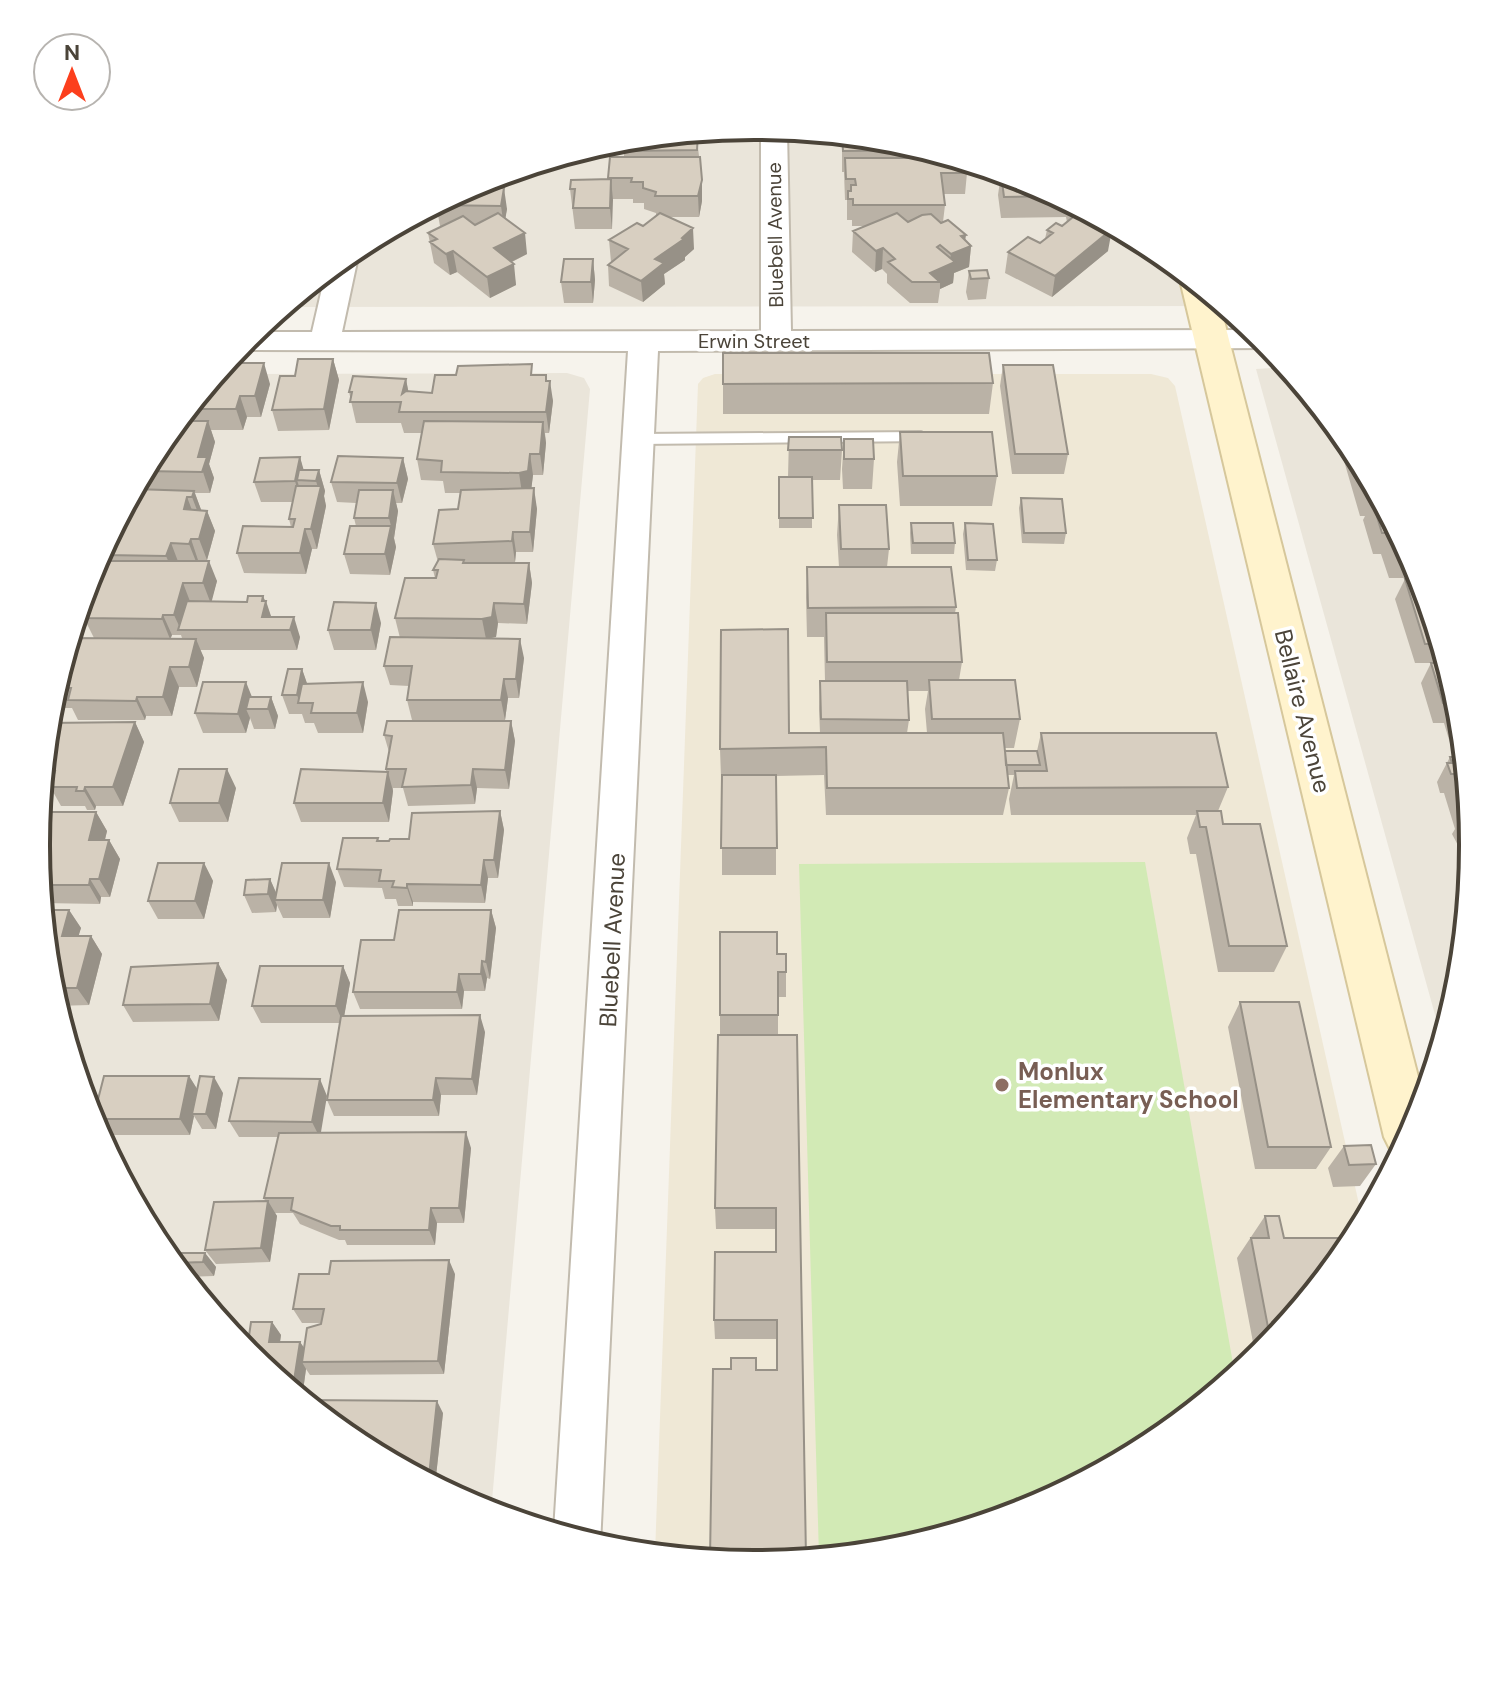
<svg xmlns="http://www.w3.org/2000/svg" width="1509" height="1690" viewBox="0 0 1509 1690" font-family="'DM Sans',sans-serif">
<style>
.residential{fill:#eae5da}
.education{fill:#efe8d6}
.green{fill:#d2eab5}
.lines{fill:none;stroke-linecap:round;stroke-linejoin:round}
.lane-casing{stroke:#c2bbae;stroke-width:4}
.street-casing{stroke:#c2bbae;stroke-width:4}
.secondary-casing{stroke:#d6c79b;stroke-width:4}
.lane{fill:#fff;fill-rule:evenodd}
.street{fill:#fff;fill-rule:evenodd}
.secondary{fill:#fff3cd;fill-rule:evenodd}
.wall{fill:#bab2a6;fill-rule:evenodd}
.shaded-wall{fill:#979187}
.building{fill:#d8cfc1;stroke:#979187;stroke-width:2}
.education-dot{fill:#8d6e63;stroke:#fff;stroke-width:3}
.labels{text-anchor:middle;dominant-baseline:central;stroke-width:7;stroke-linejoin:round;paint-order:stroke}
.far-street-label{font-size:20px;fill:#4b4439;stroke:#fff}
.street-label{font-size:24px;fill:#4b4439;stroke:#fff}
.education-label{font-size:24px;font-weight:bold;fill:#785e54;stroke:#fff;text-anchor:start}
.rim{fill:none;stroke:#4b4439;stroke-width:4}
</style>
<rect width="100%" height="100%" fill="#f6f3ec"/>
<path class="residential" d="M755,127L895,140L1030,181L1154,248L1225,306L283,307L356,247L480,181L615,140Z
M1287,367L1352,446L1418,570L1459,705L1473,845L1459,986L1442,1040L1256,369Z
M567,373L584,378L590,389L491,1512L355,1442L246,1353L157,1244L91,1120L50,985L36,845L50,704L91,570L157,445L216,374Z"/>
<path class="education" d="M715,374H1151L1168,378L1175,386L1363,1222L1352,1245L1262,1353L1153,1443L1029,1509L894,1550L754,1563L655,1554L698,384L703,378Z"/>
<path class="green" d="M1145,862L1235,1375L1153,1443L1029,1509L894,1550L819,1557L799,864Z"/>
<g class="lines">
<g class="lane-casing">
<path id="lane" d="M921,432L928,437L926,441L639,444L632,439L639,434Z"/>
</g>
<g class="street-casing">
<path id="street" d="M761,127L787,130L791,331L1255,330L1272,348L658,351L600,1545L554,1531L628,351L236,350L252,332H312L326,271L352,250L358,257L342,332L761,331Z"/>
</g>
<g class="secondary-casing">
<path id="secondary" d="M1188,276L1219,301L1424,1100L1418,1120L1399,1156L1392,1153L1384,1137L1181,284Z"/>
</g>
<use href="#lane" class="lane"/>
<use href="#street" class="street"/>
<use href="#secondary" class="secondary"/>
</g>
<path class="wall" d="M696,132L702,180V201L699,217H669L694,249L685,257V260L664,274L665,284L643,302L609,286L608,265L611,262L609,240L643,226L656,216V213L644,209V203H633V199H612V229H575L570,189L608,179L624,157V151Z
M842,135L895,140L936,153L935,158L967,173L965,194H943L945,205L943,222L971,246L969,267L954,273L953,283L940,289L938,303H910L887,283V274L882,269L875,272L852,252L853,231L865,226H852V220H847V200H845L844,172H842Z
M1001,174L1030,181L1104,221L1103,225L1108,251L1052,297L1005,273L1008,252L1040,243L1045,239L1047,230L1062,226L1067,222L1066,217L1001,218L998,195Z
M490,178L491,188L507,209L505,218L527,254L512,262L516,285L490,298L457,272L450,275L434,263L428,233L442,226H440L436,204Z
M593,259L595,280L593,303H564L561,282Z
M969,271L989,278L986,299L968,300L966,292Z
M333,359L339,380L329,430L278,431L272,410L295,376Z
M225,363L270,384L261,417H247L243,430H211L215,442L209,464L214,478L210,493H195L201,510L207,511L215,531L207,560H198V561L217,581L211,601L247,602L263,596L271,617L300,637L297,650H200L204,658L197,687H179L172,716H146L145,720H78L72,708H63L54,690L70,638H94L84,618L86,612L81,602L91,570L108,561L105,555L110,538L109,536L157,445ZM172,635H181L182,638H171Z
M1003,365L1068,454L1064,474H1012L1000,386Z
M534,375L547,381L553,401L549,433H545L546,443L543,475H533L531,489L537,509L533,552H516L515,562L484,563H529L532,583L527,624L498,623L496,637L489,638L524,658L519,698H508L505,720H412L407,700L409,686L390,685L384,666L400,638L395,618L435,578L433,570L438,562L433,544L458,509L460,493H445L443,481L421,480L417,459L422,433H404L401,423H356L349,392L406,379L408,391L432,393Z
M993,383L989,414H723V384Z
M1336,426L1352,446L1418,570L1421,578H1389L1381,554H1373L1363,520L1365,516H1360L1340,447L1342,442H1339L1334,429Z
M900,432L997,476L992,506H900L897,462Z
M789,437L842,450L840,480H812V528H779V477H788Z
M844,439L874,459L872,489H843L842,469Z
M300,457L303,470H319L325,491L324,496L326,506L317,549H312L306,574L244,573L237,553L291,527L289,519L293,502H261L254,482Z
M403,458L408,479L402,503H396L398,511L394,538L396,547L390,575L350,574L344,554L356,526L354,518L356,503L337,502L331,482Z
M1021,498L1066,533L1064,544L1022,543L1019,508Z
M839,505L889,549L887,567L956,607L955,613L962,662L959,680L1020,719L1014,748H1004L1005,751H1037L1041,733L1228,787L1218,811L1223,824L1287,946L1274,972H1218L1196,854H1190L1187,838L1196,815H1011L1009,799L1014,775H1008L1009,788L1003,815H826L824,775L776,776V875H722V777H721L720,749L789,733H820L819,709L820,681H825L824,637H807L806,597L807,567H839L837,535ZM907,691H928L925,709L927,733H907L909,720Z
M911,523L955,543L954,554H911L910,533Z
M965,523L997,560L995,571L966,570L963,534Z
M1405,579H1421L1459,705L1464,753H1453L1444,723H1433L1421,683L1431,663H1415L1395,599Z
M381,623L376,650H334L328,630Z
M302,669L307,684L368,702L363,733H318L314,723H305L302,714H289L282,695Z
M252,697H271L278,716L275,729H254L250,718L246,733H203L195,713Z
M511,721L515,741L509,789L477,788L475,804L408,806L403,788H393V791L389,822H301L294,803L386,772V769L389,752L384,735Z
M135,722L144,742L123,806H96L95,810H87L85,806H61L52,790H41L48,723Z
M1450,757H1464L1473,845L1472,851H1461L1452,834L1455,829L1444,793H1440L1437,782Z
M236,788L228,822H179L170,803Z
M500,811L504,830L498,878H488L485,903L413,902V906H398L396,899H385L382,888L344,887L337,869L378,838L379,841L409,839Z
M96,812L107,831L105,840H109L120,859L110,897H101L100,904L42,903L36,845Z
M204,863L213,881L204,919H158L148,901Z
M270,879L276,893L336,882L330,918H283L277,905L276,912L252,913L244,895Z
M69,910L81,928L78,936H91L102,954L89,1005L56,1006L50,985Z
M491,910L496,928L490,979L487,978L485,991H464L462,1009H360L353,992L394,940Z
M777,954L786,972V997H778V1035L806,1558L756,1370H777L776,1339H715L714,1320L776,1252V1229H716L715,1208L720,1035V1015Z
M218,963L227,980L219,1021L133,1022L123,1005Z
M343,966L350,983L344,1016L485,1032L477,1095H441L439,1116H334L327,1100L340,1023H261L252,1006Z
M1240,1002L1331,1147L1316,1169H1255L1228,1027Z
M189,1076L197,1089L223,1093L216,1129H202L194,1116L190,1135H105L93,1119Z
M320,1079L321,1133L471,1148L464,1223H437L435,1245H347L345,1240H339L300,1224L293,1213H275L277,1216L270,1262L216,1264L205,1250L265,1201L264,1198L278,1137H239L229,1121Z
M1344,1146L1376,1164L1360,1186L1333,1187L1328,1168Z
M1265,1216L1284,1238L1352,1245L1262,1353L1256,1358L1237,1258Z
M165,1253H205L216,1267L214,1276L184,1277Z
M455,1274L444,1374L310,1375L306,1369L302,1398L246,1353L249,1336L272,1322L281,1335L280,1342H300L304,1348L322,1323H302L293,1309Z
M443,1413L435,1485L355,1442Z"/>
<path class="shaded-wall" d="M611,179L613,200L612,229L610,208Z
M702,180V201L699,217L698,196Z
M504,188L507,209L504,227L501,206Z
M693,228L694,249L685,257V260L664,274L665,284L643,302L641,281L655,259Z
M1112,229L1108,251L1052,297L1055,276Z
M525,233L527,254L497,269L494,248Z
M966,235L964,248L971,246L969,267L954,273L953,283L940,289V282L930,273L949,265L951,254L961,236Z
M883,248L882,269L875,272L876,251Z
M453,251L457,272L450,275L446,254Z
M593,259L595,280L593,303L591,282Z
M514,264L516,285L490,298L487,277Z
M333,359L339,380L329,430L324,409Z
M264,363L270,384L261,417L255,396Z
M546,375L549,392L550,381L553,401L549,433L546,412Z
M406,379L410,400L402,394Z
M240,396L247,417L243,430L236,409Z
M208,421L215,442L209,464L214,478L210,493L198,457Z
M543,422L546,443L543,475L540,454Z
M530,454L533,475L531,492L522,493L519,473Z
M300,457L306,478L297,480L302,496L301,502L295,481Z
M403,458L408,479L402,503L397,483Z
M319,470L325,491L324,496L326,506L317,549L311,529L319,491L316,481Z
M534,488L537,509L533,552L530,532Z
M393,490L398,511L394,538L389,518Z
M194,491L202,512L200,518L192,497Z
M187,497L195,518L184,509Z
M207,511L215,531L207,560L199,539Z
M391,526L396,547L390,575L385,554Z
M305,529L312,549L306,574L300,553Z
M513,532L516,552L515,562L512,541Z
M191,539L198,560L197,564L189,544Z
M171,543L179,564L175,576L166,556Z
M209,561L217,581L211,604L203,583Z
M529,563L532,583L527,624L524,604Z
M183,583L191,604L181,630L174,615Z
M263,596L266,603V601L273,622L262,617Z
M376,603L381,623L376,650L371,630Z
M494,603L498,623L496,637L486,639L482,619Z
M163,615L172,635L170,639L162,619Z
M294,617L300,637L297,650L290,630Z
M196,639L204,658L197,687L189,667Z
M520,639L524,658L519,698L516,679Z
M170,667L179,687L172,716L163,697Z
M302,669L309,689L300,703L297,695Z
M504,679L508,698L505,720L501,700Z
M246,682L254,702L246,709L250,718L246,733L238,714Z
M363,682L368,702L363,733L357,713Z
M137,697L146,716L145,720L136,701Z
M271,697L278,716L275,729L268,709Z
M511,721L515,741L509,789L505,770Z
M135,722L144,742L123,806L113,787Z
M227,769L236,788L228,822L219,803Z
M473,769L477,788L475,804L471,785Z
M388,772L393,791L389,822L383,803Z
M85,787L96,806L95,810L84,791Z
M500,811L504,830L498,878L494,860Z
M96,812L107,831L100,859L89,840Z
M109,840L120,859L110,897L99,879Z
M484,860L488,878L485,903L481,885Z
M204,863L213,881L204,919L195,901Z
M329,863L336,882L330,918L323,900Z
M90,879L101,897L100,904L89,885Z
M270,879L278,897L275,900L277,905L276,912L268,894Z
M407,884L413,902V906L407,888Z
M69,910L81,928L73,954L62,936Z
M491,910L496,928L490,979L486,962Z
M91,936L102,954L89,1005L77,988Z
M482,961L487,978L485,991L481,974Z
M218,963L227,980L219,1021L210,1004Z
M343,966L350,983L343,1023L336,1006Z
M459,974L464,991L462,1009L457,992Z
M480,1015L485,1032L477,1095L472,1079Z
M189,1076L199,1092L192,1114L194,1116L190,1135L180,1119Z
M214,1077L223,1093L216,1129L206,1114Z
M436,1078L441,1095L439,1116L433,1100Z
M320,1079L327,1096L320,1138L312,1122Z
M466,1132L471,1148L464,1223L459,1208Z
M268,1201L277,1216L270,1262L261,1248Z
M431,1208L437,1223L435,1245L429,1230Z
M149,1226L161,1240L159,1247L149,1229Z
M205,1253L216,1267L214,1276L203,1262Z
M449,1260L455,1274L444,1374L438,1361Z
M272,1322L281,1335L278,1355L269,1342Z
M300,1342L309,1355L302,1362L306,1369L302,1398L293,1387Z
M437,1401L443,1413L435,1485L429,1476Z"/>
<path class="building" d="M698,133L697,150L624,151L625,139Z
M842,135L895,140L927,150L843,151Z
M610,157H700L702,180L698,196H655L656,192L643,188V182H631L632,178H608Z
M845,158H953L966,162L967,173H941L945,205H853V199H848V191H851V185H856L855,179H846Z
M1001,174H1006L1030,181L1058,196L1004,197Z
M611,179L610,208H573L575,189H570L571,180Z
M483,180L490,181L488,188H504L501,206L436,205Z
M498,213L525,233L494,248L514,264L487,277L453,251L446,254L430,242L437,239L428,233L463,216L475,225Z
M660,213L693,228L682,238L684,239L655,259L664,263L641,281L608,265L628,249L609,240L637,223L643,226Z
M897,213L908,222L922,215L931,214L941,223L948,220L966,235L961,236L971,246L951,254L940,245L937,247L955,262L930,273L940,282H912L888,262L895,259L883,248L876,251L853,231Z
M1078,213L1112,229L1055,276L1008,252L1028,237L1040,243L1053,233L1047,230L1056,223L1062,226Z
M564,259H593L591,282H561Z
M987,270L989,278L971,279L969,271Z
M723,353H989L993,383L723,384Z
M298,359H333L324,409L272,410L280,376H295Z
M225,363H264L255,396H240L236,409H188Z
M532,364L531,375H546V381H550L546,412H399L401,402H350L352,392H349L353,376L406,379L402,394L406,391L432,393L435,375H456L458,366Z
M1003,365H1053L1068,454H1015Z
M177,421H208L198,457H207L202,472L144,471L157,445Z
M424,421L543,422L540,454H530L528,471L519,473L441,472L442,461L417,459Z
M900,432H992L997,476H903Z
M789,437H841L842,450H788Z
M844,439H873L874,459H844Z
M1356,454L1378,495H1368Z
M338,456L403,458L397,483L331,482Z
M300,457L295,481L254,482L260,458Z
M299,470H319L316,481L297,480Z
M779,477H812L813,518H779Z
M296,486H321L311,529H305L300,553H237L243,526L293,527L295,519H289Z
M534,488L530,532H513L512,541L433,544L439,510L458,509L461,490Z
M134,489L194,491L192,497H187L184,509L207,511L199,539H191L189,544L171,543L166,556L105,555L111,532Z
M359,490H393L389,518H354Z
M1021,498L1062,499L1066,533H1024Z
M1372,500H1381L1412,558H1398L1390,533H1382Z
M839,505H886L889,549H841Z
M911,523H953L955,543H913Z
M965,523L993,524L997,560H968Z
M350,526H391L385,554H344Z
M439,559L464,560L463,563H529L524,604L494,603L492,617L482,619L395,618L405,578H436L438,570H433Z
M96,561H209L203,583H183L174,615H163L162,619L84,618L90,598H82L91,570Z
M807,567H951L956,607L808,608Z
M1405,579H1421L1441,644H1425Z
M248,596H263L262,601H266L262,617H294L290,630H178L187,601L247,602Z
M334,602L376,603L371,630H328Z
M826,613H958L962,662H827Z
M788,629L789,733H1003L1009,788H827L826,747L720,749L721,630Z
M390,637L520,639L516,679H504L501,700H407L412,666H384Z
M70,638L196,639L189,667H170L163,697H137L136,701L68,700L71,688H55Z
M1431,663H1447L1459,705L1461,726L1454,703H1443Z
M288,669H302L297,695H282Z
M929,680H1015L1020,719H932Z
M820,681H907L909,720L821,719Z
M203,682H246L238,714L195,713Z
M363,682L357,713H311L313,703H298L302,684Z
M249,697H271L268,709H246Z
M387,721H511L505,770L473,769L471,785L402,787L406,769H386L392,736L384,735Z
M135,722L113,787H85L84,791H76L77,787H50L55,771H43L48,723Z
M1041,733H1216L1228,787L1017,788L1015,771H1047Z
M1005,751H1037L1040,765H1006Z
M1450,757H1464L1472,830L1463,815H1468L1455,774H1451L1447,763H1452Z
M179,769H227L219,803H170Z
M301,769L388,772L383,803H294Z
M722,775H776L777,848H721Z
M500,811L494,860H484L481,885L407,884V888L392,887L394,881H379L381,870L337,869L343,838H378L377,841H389L390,839H409L412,813Z
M1197,811H1221L1223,824H1260L1287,946H1229L1206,827H1200Z
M39,812H96L89,840H109L99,879H90L89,885H40L36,845Z
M158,863H204L195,901H148Z
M282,863H329L323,900H275Z
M270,879L268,894L244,895L246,880Z
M42,910H69L62,936H91L77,988H51Z
M399,910H491L486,962L482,961L481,974H459L457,992H353L361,940H394Z
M720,932H777V954H786V972H778V1015H720Z
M218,963L210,1004L123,1005L131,967Z
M260,966H343L336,1006H252Z
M1240,1002H1299L1331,1147H1268Z
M480,1015L472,1079L436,1078L433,1100H327L341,1016Z
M718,1035H797L806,1558L754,1564L710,1559L713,1369H731V1358H756V1370H777V1320H714L715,1252H776V1208H715Z
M104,1076H189L180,1119H93Z
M200,1076L214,1077L206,1114H192Z
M239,1078L320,1079L312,1122L229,1121Z
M466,1132L459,1208H431L429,1230H340V1226H331L291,1210L293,1198H264L279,1133Z
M1371,1145L1376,1164L1349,1165L1344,1146Z
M268,1201L261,1248L205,1250L214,1202Z
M1265,1216H1279L1284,1238H1355L1352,1245L1271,1343L1251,1238H1269Z
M165,1253H205L203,1262L173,1263Z
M449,1260L438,1361L302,1362L307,1328L321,1324L324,1309H293L299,1274H329L331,1261Z
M251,1322H272L269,1342H300L293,1387H288L246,1353L232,1336H249Z
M304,1400L437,1401L429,1476H418L355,1442Z"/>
<circle class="education-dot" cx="1002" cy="1085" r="8"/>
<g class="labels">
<g class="far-street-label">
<text transform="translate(775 235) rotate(-91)">Bluebell Avenue</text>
<text x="754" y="341">Erwin Street</text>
</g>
<g class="street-label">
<text transform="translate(1303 711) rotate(76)">Bellaire Avenue</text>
<text transform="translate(612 940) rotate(-87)">Bluebell Avenue</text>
</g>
<g class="education-label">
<text x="1018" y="1071">Monlux<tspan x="1018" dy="28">Elementary School</tspan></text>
</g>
</g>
<path d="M0 0H1509V1690H0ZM754 140H755A704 704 0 0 1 1459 844V846A704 704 0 0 1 755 1550H754A704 704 0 0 1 50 846V844A704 704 0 0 1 754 140Z" fill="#fff" fill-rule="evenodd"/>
<path class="rim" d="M754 140H755A704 704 0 0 1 1459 844V846A704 704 0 0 1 755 1550H754A704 704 0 0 1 50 846V844A704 704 0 0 1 754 140Z"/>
<g transform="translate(72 72)"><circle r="38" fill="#ffffff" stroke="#b7b4b0" stroke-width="2"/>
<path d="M0-6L14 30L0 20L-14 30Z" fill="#fc3f1d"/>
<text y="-12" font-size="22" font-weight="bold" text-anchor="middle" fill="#4b4439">N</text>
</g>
</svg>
